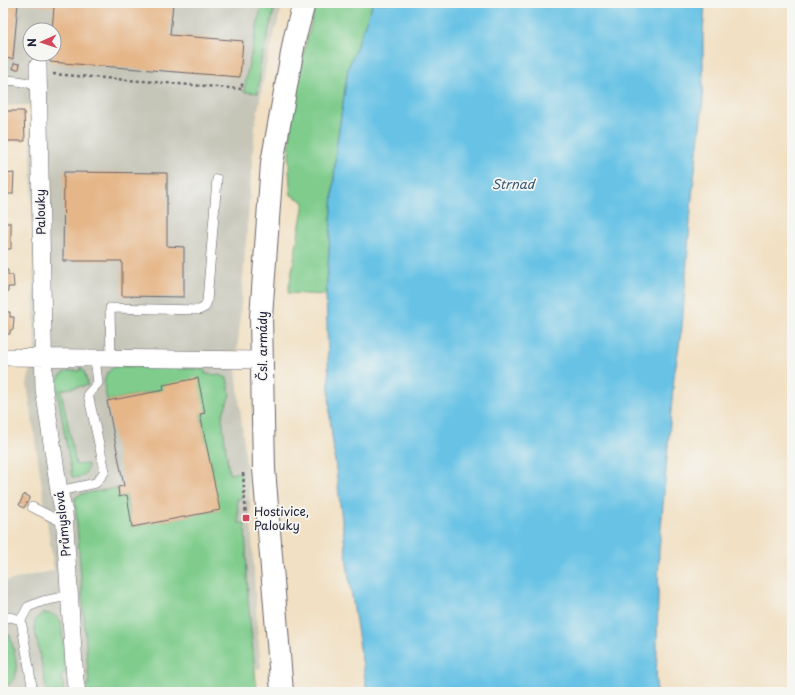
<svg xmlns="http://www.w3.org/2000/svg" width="795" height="695" viewBox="0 0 795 695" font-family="'Playpen Sans',sans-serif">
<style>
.industrial{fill:#c5c5b8;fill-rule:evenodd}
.green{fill:#7fcc8c;stroke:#507764}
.water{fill:#67c2e5;stroke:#447290}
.building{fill:#e5b688}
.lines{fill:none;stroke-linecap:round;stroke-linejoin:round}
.service-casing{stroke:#6a646b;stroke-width:10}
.minor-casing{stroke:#6a646b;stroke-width:18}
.secondary-casing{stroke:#6a646b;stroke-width:24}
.path{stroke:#6a646b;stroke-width:2.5;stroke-dasharray:3 3;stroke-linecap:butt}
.service{stroke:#fff;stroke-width:9}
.minor{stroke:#fff;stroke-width:17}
.secondary{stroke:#fff;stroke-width:22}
.poi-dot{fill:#d1495b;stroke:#f6f6f2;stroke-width:1.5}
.labels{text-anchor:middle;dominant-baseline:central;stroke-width:3.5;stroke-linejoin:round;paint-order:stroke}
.street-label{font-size:12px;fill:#22223b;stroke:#f6f6f2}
.poi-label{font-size:12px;fill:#22223b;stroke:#f6f6f2;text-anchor:start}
.water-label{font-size:13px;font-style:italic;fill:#3a5a76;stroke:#f6f6f2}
</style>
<rect width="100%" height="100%" fill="#f6f6f2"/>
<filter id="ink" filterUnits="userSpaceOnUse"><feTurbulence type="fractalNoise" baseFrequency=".025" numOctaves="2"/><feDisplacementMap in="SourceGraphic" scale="8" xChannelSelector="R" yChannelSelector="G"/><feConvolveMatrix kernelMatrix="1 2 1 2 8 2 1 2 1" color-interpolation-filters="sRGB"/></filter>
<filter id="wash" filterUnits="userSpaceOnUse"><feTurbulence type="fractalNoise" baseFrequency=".012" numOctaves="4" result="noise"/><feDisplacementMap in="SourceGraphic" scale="16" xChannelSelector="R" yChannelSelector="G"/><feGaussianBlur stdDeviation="0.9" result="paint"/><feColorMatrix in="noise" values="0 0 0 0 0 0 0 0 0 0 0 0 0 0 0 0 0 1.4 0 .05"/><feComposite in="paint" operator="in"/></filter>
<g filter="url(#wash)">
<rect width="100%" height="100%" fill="#f1e0c3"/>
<path class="industrial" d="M3,3H283L267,61L255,126L236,369L250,500L257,625L261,668L89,685L85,686L86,692H3V582L54,570L27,384L35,351L30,105L3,106ZM30,30H54V54H30Z"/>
<path class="green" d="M262,3H276L261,60L258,93L244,92L247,73Z
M316,3H373L348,69L336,149L326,295L288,293L304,202L291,195C283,131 300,65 316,3Z
M80,366L84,371L88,385L61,390L76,465L88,464C88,474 81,479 72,477L56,383C61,371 69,370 80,371Z
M116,366L205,369V374L219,375L227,378L230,394L222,417L229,474L241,472L242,498L237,499L239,523H245L248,600L257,692H86L85,686L89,685L75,498L81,494L117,488L119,496L126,495L132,527L219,510L200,414L205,413L164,390L107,401C105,386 99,375 116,366Z
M45,613L54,615L61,621L66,673L61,674L64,692H47L34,626C35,619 38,615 45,613Z
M10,635C13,650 24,675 7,686L3,684V636Z"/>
<path class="water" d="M373,3H705L703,34V101L692,196L682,327L674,377L659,551L656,692H367L348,571L330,419L326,295L336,149L348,69Z"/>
<g id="blocks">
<path class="building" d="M3,3H18L13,59L3,58Z
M25,3H173L170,35L243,41L240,77L50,62V54H54V30H52L54,7L25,4Z
M14,63L20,64L19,69H13Z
M3,111H24L25,141H3Z
M64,172L167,173V246L184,247V297L122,296V261H63Z
M14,173L13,194H3V174Z
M3,223H11V249H3Z
M3,270H8V275H13L14,287H8V292H3Z
M3,312H10V317H14L13,330H10V334H3Z
M198,378L205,413L200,414L220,510L132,527L127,495L119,497L118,487L124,486L107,401L164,390L163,385Z
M24,494L30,497L24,508L19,505Z"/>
</g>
</g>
<g filter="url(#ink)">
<use href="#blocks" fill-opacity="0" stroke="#6a646b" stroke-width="1"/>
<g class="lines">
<g class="service-casing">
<path id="service" d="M3,80L18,81L38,85
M111,358L110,308L199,310L205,307L207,301L217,179
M59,491L96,483L105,471L88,394L98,383L95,358
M32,507L64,523
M3,618L10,617L21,620
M33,692L21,620L28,607L43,601L68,596"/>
</g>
<g class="minor-casing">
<path id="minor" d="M38,66L44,389L59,491L64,513L75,680L77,692
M3,357L261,360"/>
</g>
<g class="secondary-casing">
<path id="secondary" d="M282,692L264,469L261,317L272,163L295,37L304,3"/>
</g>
<path class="path" d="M53,74L242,89V83
M243,473L246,518"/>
<use href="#service" class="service"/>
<use href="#minor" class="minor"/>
<use href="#secondary" class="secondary"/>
</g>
</g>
<rect class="poi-dot" x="242" y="514" width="8" height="8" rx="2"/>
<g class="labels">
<g class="street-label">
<text transform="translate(40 212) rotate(-91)">Palouky</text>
<text transform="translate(262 346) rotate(-90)">Čsl. armády</text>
<text transform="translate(62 524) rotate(-96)">Průmyslová</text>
</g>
<g class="poi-label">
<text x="254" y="511">Hostivice,<tspan x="254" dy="14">Palouky</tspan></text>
</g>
<g class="water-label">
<text x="513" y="183">Strnad</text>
</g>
</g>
<rect width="795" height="695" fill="none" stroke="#f6f6f2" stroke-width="16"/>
<g transform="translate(42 42) rotate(267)"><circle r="19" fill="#f6f6f2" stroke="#a1a1a9"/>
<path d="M0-3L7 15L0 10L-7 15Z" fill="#d1495b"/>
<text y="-6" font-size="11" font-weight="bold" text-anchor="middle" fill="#22223b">N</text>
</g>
</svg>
